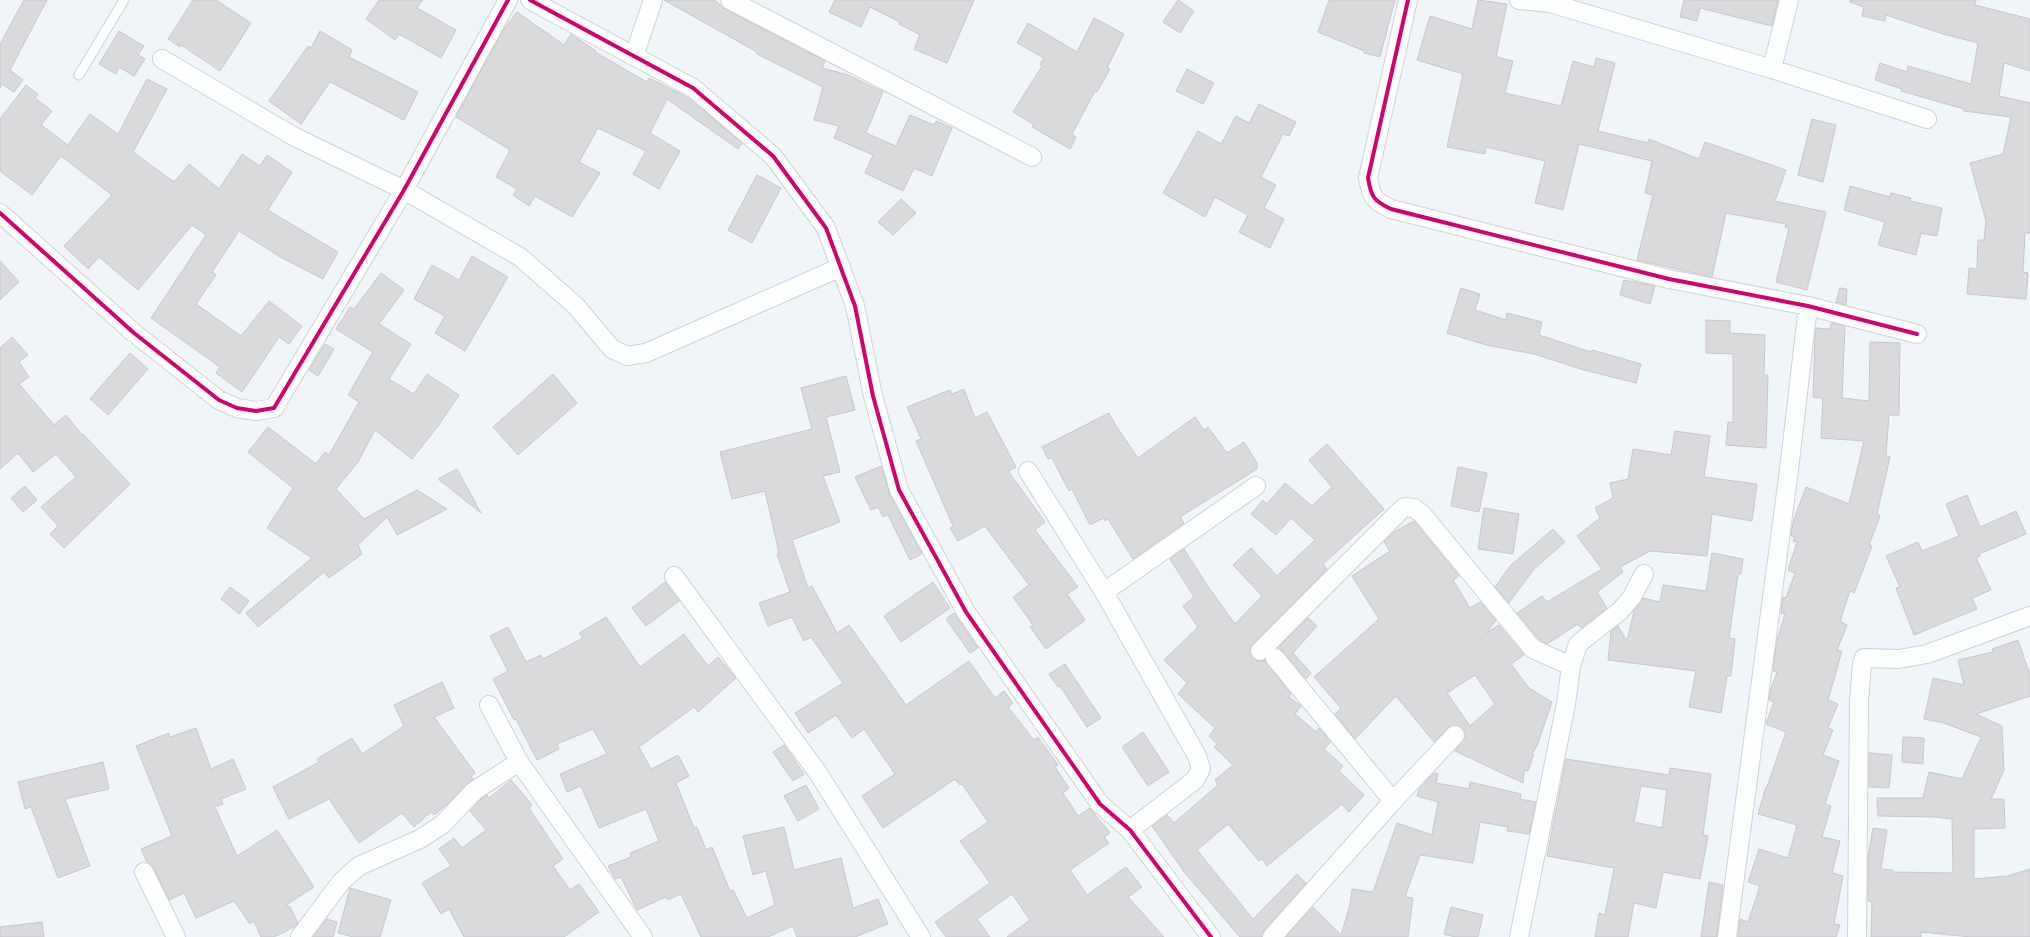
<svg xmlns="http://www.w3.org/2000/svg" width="2030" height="937" viewBox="0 0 2030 937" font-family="'Golos Text',sans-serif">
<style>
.building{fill:#dadadd;stroke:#c8c8cc;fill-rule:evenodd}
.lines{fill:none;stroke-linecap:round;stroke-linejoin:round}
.service-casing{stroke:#ced2d6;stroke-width:11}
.minor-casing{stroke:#ced2d6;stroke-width:20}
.service{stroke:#fdfefe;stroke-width:9}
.minor{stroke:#fdfefe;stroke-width:18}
.cycleway-casing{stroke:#fff;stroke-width:6}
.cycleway{stroke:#d6006c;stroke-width:4}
</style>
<rect width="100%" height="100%" fill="#f0f5fa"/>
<path class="building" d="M24,0H47L10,70L23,80L14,92L2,84L0,88V44Z
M193,0H216L251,23L220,71L181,45L180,47L168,39Z
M379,0H423L417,8L456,30L441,58L399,34L395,40L366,19Z
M664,0H714L725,9L825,61L822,68L848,75L883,92L866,133L896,146L910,115L934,125L936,121L952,128L932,176L914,168L903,191L865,173L873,155L834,138L839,126L814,120L823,87L757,54V52Z
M835,0H974L947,63L914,49L920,35L899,24L900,22L870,7L861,27L829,12Z
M1178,0L1194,11L1180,33L1163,22Z
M1329,0H1395L1380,57L1364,53V51L1318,32Z
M1478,0L1507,4L1496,57L1513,61L1505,93L1561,106L1573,61L1594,67L1596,58L1615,63L1598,131L1648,143L1649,139L1699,159L1705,142L1786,170L1775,201L1826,212L1807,290L1776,282L1789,228L1785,227L1786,224L1726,213L1712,277L1637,260L1653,195L1645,193L1652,161L1579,144L1563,210L1535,203L1545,161L1486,147L1485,154L1447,147L1463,74L1417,60L1430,16L1472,29Z
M1684,0H1778L1772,26L1700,8L1697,21L1680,17Z
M1850,0H1976L1975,5L2030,19V71L2004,63L1999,96L2030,103V233H2025L2023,272L2028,273L2026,299L1967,294L1969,268L1977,269L1978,240H1984L1986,221L1970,163L2003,154L2011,117L1964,111V109L1901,91L1902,89L1875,80L1880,63L1907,72L1908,66L1971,84L1978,43L1943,34L1886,15L1885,21L1862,16L1864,7L1850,2Z
M517,12L564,45L571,34L596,51L595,52L647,82L649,78L687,97L742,143L738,149L667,99L650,133L680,151L659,189L633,174L646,151L598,128L579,162L600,173L572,217L535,196L529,206L513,195L517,189L496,177L510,150L456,117L502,32Z
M1094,18L1124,34L1107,68L1110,69L1097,92L1095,91L1072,134L1076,137L1070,149L1032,127L1034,125L1013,112L1042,66L1040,64L1044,58L1017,43L1028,23L1077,52Z
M119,31L144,46L138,55L145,59L134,76L119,67L116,74L99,64Z
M320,31L352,50L349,57L418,92L404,120L330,82L301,124L269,101L308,46L311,48Z
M1187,69L1214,83L1203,104L1176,91Z
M147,79L167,89L133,152L174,182L189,164L219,189L242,154L260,166L267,155L292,172L268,210L338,252L323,279L282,258L239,231L212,272L216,275L196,304L241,336L269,301L302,326L289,344L279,337L242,392L216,373L220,367L151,318L206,235L192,225L138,290L99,257L88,269L64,246L112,195L61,156L32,195L0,171V119L26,85L38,94L35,98L52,111L41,125L68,145L90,114L118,134Z
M1259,104L1296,122L1289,136L1283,134L1261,177L1276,185L1264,208L1284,219L1270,248L1239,232L1248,215L1215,197L1205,217L1163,193L1198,131L1221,144L1236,116L1249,123Z
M1812,119L1836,125L1823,182L1798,175Z
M757,175L781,188L752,243L728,230Z
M1850,186L1890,197L1891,193L1911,198L1910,201L1942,208L1937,236L1921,233L1916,255L1878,245L1885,222L1844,210Z
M901,199L916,213L893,235L878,222Z
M472,256L508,277L465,351L435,333L445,316L414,299L432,265L459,280Z
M0,261L19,282L0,300Z
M381,273L404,290L379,324L411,344L389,379L414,394L427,374L459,395L438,426L412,459L375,430L358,462L336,489L364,519L417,490L447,509L397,535L387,517L358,545L362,554L329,578L324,572L258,627L246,613L312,558L267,528L293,488L248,452L268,427L316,464L325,452L329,455L359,402L348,395L373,352L336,329L350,307L354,309Z
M1624,280L1655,286L1650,304L1620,295Z
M1461,288L1480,294L1475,310L1506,320L1507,313L1542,322L1539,335L1591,352L1592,350L1641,364L1636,383L1584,370L1534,354L1486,345L1447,333Z
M1840,288L1847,289L1846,305L1836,302Z
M1706,320L1730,321V333L1765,335L1764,375H1768L1766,448L1726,445L1728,422L1733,423V354L1706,353Z
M1831,323L1845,326L1842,398L1869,401L1870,342L1900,343L1899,415H1889L1886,456L1890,457L1877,514L1880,516L1869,545L1872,546L1864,567L1854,593L1850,591L1840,621L1847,625L1837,650L1842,651L1828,700L1838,704L1828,728L1833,730L1823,755L1839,761L1825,804L1831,806L1822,837L1840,841L1832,873L1843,876L1834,924L1840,925L1836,937H1738L1740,919L1748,922L1760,886L1748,882L1759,849L1788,858L1797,825L1758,814L1766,787H1767L1786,732L1766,724L1774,702L1769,700L1771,689L1777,672L1773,671L1776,644L1785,614L1781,613L1783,597L1786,598L1795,573L1788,570L1797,542L1793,541L1795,537L1791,536L1793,522L1806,487L1849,504L1864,441L1821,438L1823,398L1813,397L1815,335L1816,328L1830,329Z
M12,337L28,355L19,362L29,377L19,384L54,425L66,415L82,435L83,434L130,484L64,548L50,534L58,526L41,507L76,477L56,454L33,472L18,453L0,469V348Z
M325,344L334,349L318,376L309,370Z
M130,353L148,369L108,415L90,399Z
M553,374L577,403L518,455L493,427Z
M846,376L855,410L826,417L840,472L823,476L840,522L792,540L808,588L812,586L837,633L849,625L906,705L969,661L995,698L1004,691L1013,703L1008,707L1034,740L1038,737L1058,765L1055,767L1069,788L1063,793L1078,816L1090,808L1110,833L1104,837L1109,843L1070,870L1087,895L1126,867L1142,887L1128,897L1164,937H1007L1030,920L1012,894L977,919L990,937H946L935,922L990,883L960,841L988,822L962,784L960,785L955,779L883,828L862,796L895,774L864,729L852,738L836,715L808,733L795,713L843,683L811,637L804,641L792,617L768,626L759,603L790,592L777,554L779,553L765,491L732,499L720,452L812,429L801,388Z
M964,389L975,418L987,412L1016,467L1008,471L1045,522L1035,530L1078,587L1067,594L1085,620L1046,649L1030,627L1033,625L1013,597L1029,585L985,526L958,541L950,528L953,526L916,441L921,439L907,407L950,390L952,394Z
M1109,413L1116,426L1138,458L1195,417L1204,430L1208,427L1227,453L1244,442L1257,463V469L1180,517L1184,523L1133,559L1108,519L1105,521L1104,518L1090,525L1072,489L1069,491L1052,458L1048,459L1042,447Z
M1675,431L1710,436L1704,477L1757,484L1752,521L1712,514L1707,556L1650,551L1620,567L1623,572L1597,592L1607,608L1581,628L1578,624L1547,644L1540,640L1517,613L1542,596L1547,602L1602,569L1577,536L1600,518L1595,508L1613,498L1610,483L1628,479L1633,449L1671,455Z
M1327,444L1384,509L1323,564L1327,569L1253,644L1250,653L1257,661L1265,660L1291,694L1289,697L1301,706L1295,714L1316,732L1319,728L1331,742L1324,749L1343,766L1339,771L1364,795L1349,812L1342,804L1267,866L1262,859L1259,861L1228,824L1197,850L1253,919L1297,874L1306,883L1264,930L1262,937H1240L1185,873L1152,826L1167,815L1174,823L1218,785L1215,780L1233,765L1214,747L1217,744L1209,736L1215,728L1178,694L1187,683L1164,660L1198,627L1183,606L1194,597L1170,559L1184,549L1207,585L1235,624L1262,596L1233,565L1251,548L1277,576L1315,540L1291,518L1276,535L1251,514L1263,500L1267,504L1285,483L1312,506L1332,487L1309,460Z
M881,466L890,495L922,554L910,560L888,515L883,517L878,507L871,510L855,477Z
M1458,467L1487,473L1479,512L1451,506Z
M457,469L481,513L438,479Z
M25,486L37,500L23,512L11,498Z
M1967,495L1980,527L2016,511L2026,534L1979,554L1980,556L1976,558L1991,590L1972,598L1977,609L1914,635L1896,588L1900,587L1886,556L1918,542L1922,551L1959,536L1946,504Z
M1484,508L1519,514L1513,554L1478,549Z
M1414,521L1459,576L1453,580L1470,608L1480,602L1496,620L1486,633L1499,625L1524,655L1511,664L1529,688L1552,702L1537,746L1532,754H1534L1528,771L1524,770L1523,783L1455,751L1465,737L1462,728L1458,725L1448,728L1434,742L1396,696L1355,739L1335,714L1341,708L1314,677L1379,619L1352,576L1390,551L1384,542L1394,532ZM1475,675L1495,704L1470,726L1447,693Z
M1553,529L1565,542L1534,569L1509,603L1495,587L1511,565Z
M1712,553L1743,559L1741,574H1738L1729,638L1735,639L1731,676H1727L1721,713L1689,707L1696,671L1608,660L1611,631L1618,626L1627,641L1634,611L1643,598L1660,602L1663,585L1706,591Z
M665,582L679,601L646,626L632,608Z
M933,582L950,608L901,642L884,616Z
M230,587L249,601L239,614L221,599Z
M954,613L978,648L970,653L946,619Z
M606,617L640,667L684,634L708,666L718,657L736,678L698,712L694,707L639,747L651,769L678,755L689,776L676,783L694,828L697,827L706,850L712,847L730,891L733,890L747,918L775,905L766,871L753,875L743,836L784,827L794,870L841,858L853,908L878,899L888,924L855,937H797L793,926L768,937H701L681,894L668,900L666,897L637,910L621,877L615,879L608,866L631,857L630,853L659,841L646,809L599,828L581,786L567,792L560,774L607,754L593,729L557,744L559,749L537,760L516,719L514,720L493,679L508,671L490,636L508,627L526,662L541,655L543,659L583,638L579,633Z
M1308,618L1317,626L1293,653L1311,673L1306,679L1283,651L1278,648Z
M2018,640L2030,675V696L1976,714L2002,726L2004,770L1991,799H2004L2005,828L1974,829V879L2008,876L2030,869V937H1971L1921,932V937H1871L1872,902L1868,901V858L1873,828L1887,830L1881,869L1893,870V872L1953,873L1952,819L1934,817L1878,816L1877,798H1923L1929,772L1962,779L1981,737L1944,723L1924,719L1933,678L1964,685L1958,660L1993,652L1992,649Z
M1065,664L1101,718L1087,727L1060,686L1058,687L1049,674Z
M442,682L454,708L434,717L475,773L471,776L473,779L444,807L434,815L431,812L414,827L402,813L359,843L329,799L289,819L273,787L319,762L317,759L352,738L362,754L404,726L394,705Z
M196,728L211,769L233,759L246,789L221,799L223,804L215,807L237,856L277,830L314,887L286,905L290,907L298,923L294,927L274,937H261L254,921L250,924L234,901L196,918L184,893L169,900L153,867L147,862L141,849L172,836L136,746L169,733L170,737Z
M1143,732L1169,772L1148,786L1122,747Z
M1903,737L1924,738L1923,764L1902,762Z
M784,745L804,774L793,781L773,752Z
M1869,753L1892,755L1889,788L1869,787Z
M1566,759L1669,775L1670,768L1711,774L1703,835L1708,836L1700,879L1663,872L1656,908L1634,903L1628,937H1595L1599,913L1605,915L1614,868L1547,856ZM1641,786L1667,790L1662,828L1634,822Z
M103,762L109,789L65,799L90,866L58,878L31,807L25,809L18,782Z
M1434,773L1438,774L1436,783L1469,789L1470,782L1521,794L1520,799L1536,802L1529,834L1507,831L1508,827L1480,822L1473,863L1420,855L1405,897L1413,898L1408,937H1286L1313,907L1341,935L1350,905L1352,889L1373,892L1397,823L1432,835L1438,802L1417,796L1419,789Z
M511,780L532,805L529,808L563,859L553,866L570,890L579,884L599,912L564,937H464L449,909L441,914L422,883L451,866L439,849L454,838L462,848L486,830L470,811L481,799L487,795L489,798Z
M806,785L819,809L798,821L784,796Z
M1709,882L1723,885L1717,937H1701Z
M350,888L391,900L380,937H353L338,933Z
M1451,907L1483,915L1478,937H1455L1444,934Z
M327,919L337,922L333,937H313Z
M42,922L44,937H0V927Z"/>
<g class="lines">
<g class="service-casing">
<path id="service" d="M79,75L124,0"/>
</g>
<g class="minor-casing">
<path id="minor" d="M530,0L693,88L773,156L826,228L855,306L873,396L899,490L966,612L1100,804L1130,830L1211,937
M730,0L1032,157
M1408,0L1368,178C1371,197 1374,201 1391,209L1669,279L1808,306L1917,334
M1519,0L1550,3L1772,69L1927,119
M634,56L653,0
M162,59L293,136L404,190L520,257L576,306L612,349L627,356L646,353L841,267
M1772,69L1789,0
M0,213L134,333L219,400L237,408L256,411L274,408L404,190L508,0
M1028,471L1104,592L1197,756L1201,769L1195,780L1130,830
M674,576L818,773L921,937
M1104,592L1256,486
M1260,651L1404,507L1414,508L1422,514L1533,649L1571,666
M1275,658L1393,801
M489,705L519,762L643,937
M144,872L176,937
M300,937L341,882L359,866L420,839L443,824L474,791L519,762
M1272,937L1393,801L1455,735
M1519,937L1566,704L1571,666L1578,644L1620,611L1632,597L1644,574
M1727,937L1789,470L1808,306
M1857,937L1859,701L1862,664L1864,658L1899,659L1927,654L2030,616"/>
</g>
<use href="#service" class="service"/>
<use href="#minor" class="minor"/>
<g class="cycleway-casing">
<path id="cycleway" d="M530,0L693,88L773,156L826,228L855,306L873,396L899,490L966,612L1100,804L1130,830L1211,937
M1408,0L1368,178C1371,197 1374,201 1391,209L1669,279L1808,306L1917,334
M0,213L134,333L219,400L237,408L256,411L274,408L404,190L508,0"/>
</g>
<use href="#cycleway" class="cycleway"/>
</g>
</svg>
